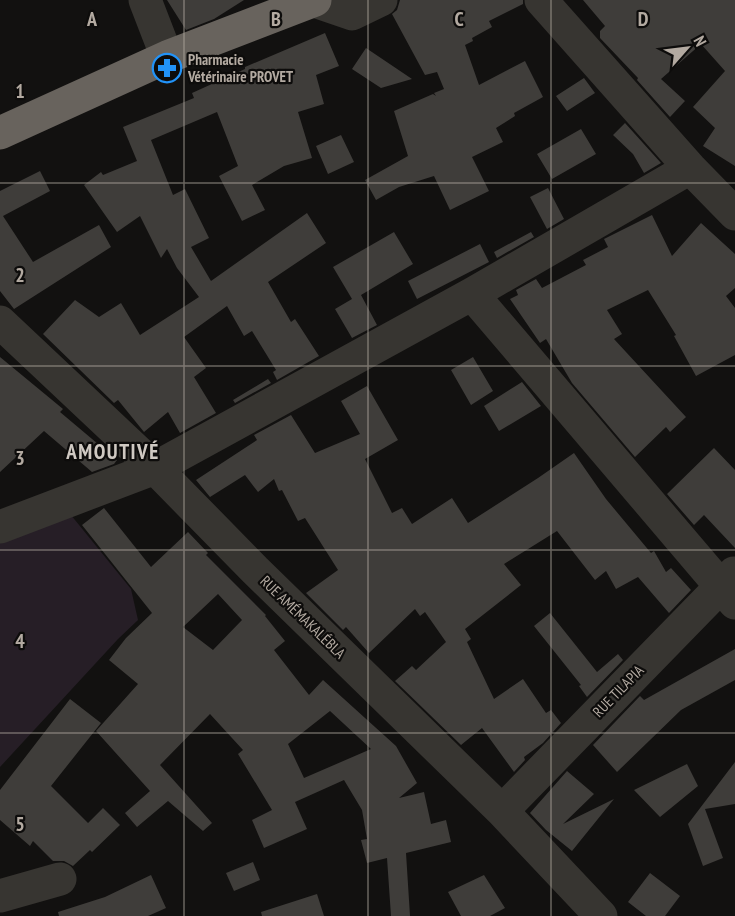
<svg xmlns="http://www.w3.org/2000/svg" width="735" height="916" viewBox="0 0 735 916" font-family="'PT Sans Narrow',sans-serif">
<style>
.green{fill:#261e26}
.building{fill:#3f3d3a;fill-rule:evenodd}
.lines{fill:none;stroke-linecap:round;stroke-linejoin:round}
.minor{stroke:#373531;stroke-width:33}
.highway{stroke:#68635d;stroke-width:33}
.grid{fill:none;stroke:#b3aaa1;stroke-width:1.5;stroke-opacity:0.55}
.labels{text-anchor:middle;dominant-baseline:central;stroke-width:4.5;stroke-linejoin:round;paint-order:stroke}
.poi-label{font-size:15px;font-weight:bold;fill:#b3aaa1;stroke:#0d0c0b;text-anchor:start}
.street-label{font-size:15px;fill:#b3aaa1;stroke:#0d0c0b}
.district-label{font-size:21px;font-weight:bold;letter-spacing:1.5px;fill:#cfc9c2;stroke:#0d0c0b}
.grid-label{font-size:20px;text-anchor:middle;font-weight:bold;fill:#b3aaa1;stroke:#0d0c0b;stroke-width:4.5;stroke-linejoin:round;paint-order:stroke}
</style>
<rect width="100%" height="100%" fill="#121110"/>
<path class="green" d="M62,504L131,589L138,620L118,639L0,767V527Z"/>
<path class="building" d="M167,0H244L214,19L186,30Z
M400,0H523V4L489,21L492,27L472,38L473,41L465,45L479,85L525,61L543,97L514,113L515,116L496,128L503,142L472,157L489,191L450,210L434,176L399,187L376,200L365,180L408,156L394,111L433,94L436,96L434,93L444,89L437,72L425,75L392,14L397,10Z
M583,0H735V166L703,146L715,128L693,107L725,71L701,44L661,79L685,101L670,117L637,80L638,78L600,38V31L605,26Z
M325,33L339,66L316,75L324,104L298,112L312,158L284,166L252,185L265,210L242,221L219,176L238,166L217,112L151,140L173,195L185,189L209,238L191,247L211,281L307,213L326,243L268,282L291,322L295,319L319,356L277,380L273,372L276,370L252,331L244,336L227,306L184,337L206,368L194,377L216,413L180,433L168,412L144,432L118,400L114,403L43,334L75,300L99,317L121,303L140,335L199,297L177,268L167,249L161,258L140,216L117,232L84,185L101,172L103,175L137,161L123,127L194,98L192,93L245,69V67Z
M366,48L412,79L381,88L352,69Z
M584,78L595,93L567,111L556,96Z
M625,123L661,163L644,173L633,154L613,135Z
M581,129L596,154L552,179L537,154Z
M341,135L354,162L328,174L316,146Z
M40,171L50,191L3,216L33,262L99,225L111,247L14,309L0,291V191Z
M548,188L564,219L547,229L530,197Z
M652,215L672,256L701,223L735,254V288L726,296L735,308V355L696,376L674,336L676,335L648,290L607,310L622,334L614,339L686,417L670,432L666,427L635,457L572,383L546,339L540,343L510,299L518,295L516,290L536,279L542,288L586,265L583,260L608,247L604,239Z
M394,232L413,264L361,295L377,325L352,338L335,309L352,299L333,267Z
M531,232L534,237L497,258L494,252Z
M480,244L489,262L417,299L408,281Z
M0,357L63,409L60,412L117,460L114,464L92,472L44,431L0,472Z
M473,357L493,391L471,405L451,370Z
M268,379L271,383L235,403L233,400Z
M522,382L541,406L499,431L484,406Z
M367,386L398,440L365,459L392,513L402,508L412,524L452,498L468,523L538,478L574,453L606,499L651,553L654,551L666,572L671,568L691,590L669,613L638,577L616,589L606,571L595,580L557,531L504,564L521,585L465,629L471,639L467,642L494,699L523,679L546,713L551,710L561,723L543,743L524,757L525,760L514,772L482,728L461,745L395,681L412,666L416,670L446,642L425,612L420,616L415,609L369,653L346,627L343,630L306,593L338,570L305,518L298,521L282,490L279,491L274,479L258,492L245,475L210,497L196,480L257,440L254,435L291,415L315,453L360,434L341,401Z
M714,448L735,470V548L704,515L694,525L667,494Z
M104,508L151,567L188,532L208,553L206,555L266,615L265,616L285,641L274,650L309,695L323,680L396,746L417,783L399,798L424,792L431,824L446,820L451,842L406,853L410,916H391L387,858L367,863L361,840L367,839L362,810L344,780L295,802L307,829L264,848L252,820L272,810L238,754L243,750L210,714L160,765L212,823L203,831L168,801L137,827L125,813L150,791L96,731L138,684L109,660L126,638L152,613L82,525ZM218,594L242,620L213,650L183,627ZM330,711L371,749L304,778L288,744Z
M550,613L597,672L618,654L623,660L587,697L579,686L581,685L534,626Z
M735,649V680L681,710L617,772L593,745L640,696L644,700Z
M70,699L101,723L51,786L88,823L103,808L120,825L92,852L90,850L73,866L64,861H53L33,841L30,846L0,820V790Z
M735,762V804L705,809L723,858L703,866L688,824Z
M687,764L698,786L660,817L634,790Z
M567,771L594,794L563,824L614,799L572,851L546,830L530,813Z
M253,862L260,880L234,891L226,873Z
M650,873L680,896L665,916H646L628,902Z
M151,875L166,908L148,916H59L58,912L105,897Z
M484,875L505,908L490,916H461L448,892Z
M317,894L324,916H262L261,912Z"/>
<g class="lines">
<path class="minor" d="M145,0L167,57
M541,0L690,168L735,214
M314,1L352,14L381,0
M472,294L735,603
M0,322L155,468L255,570L502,811L601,916
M0,527L155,468L472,294L690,168
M502,811L734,573
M0,896L60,879"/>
<path class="highway" d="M0,133L167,57L315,0"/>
</g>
<path class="grid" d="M184,0V916M368,0V916M551,0V916M0,183H735M0,366H735M0,550H735M0,733H735"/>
<defs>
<g id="pharmacy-ring" transform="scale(1.5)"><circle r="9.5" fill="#0d0c0b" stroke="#2293f8" stroke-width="1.5"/><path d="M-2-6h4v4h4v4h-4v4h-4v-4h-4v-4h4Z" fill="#2293f8"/></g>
</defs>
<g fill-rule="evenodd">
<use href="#pharmacy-ring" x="167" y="68"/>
</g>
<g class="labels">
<g class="poi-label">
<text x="188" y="59">Pharmacie<tspan x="188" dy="17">Vétérinaire PROVET</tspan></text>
</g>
<g class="street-label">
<text transform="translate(303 617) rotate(44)">RUE AMÉMAKALÉBLA</text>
<text transform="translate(618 691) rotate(-46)">RUE TILAPIA</text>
</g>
<g class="district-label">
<text x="113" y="451">AMOUTIVÉ</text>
</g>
</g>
<g class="grid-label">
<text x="92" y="26">A</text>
<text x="276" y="26">B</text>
<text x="459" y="26">C</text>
<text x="643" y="26">D</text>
<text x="20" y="98">1</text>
<text x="20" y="282">2</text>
<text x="20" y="465">3</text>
<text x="20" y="648">4</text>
<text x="20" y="831">5</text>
</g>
<g transform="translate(687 48) rotate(62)" stroke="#0d0c0b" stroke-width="4.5" paint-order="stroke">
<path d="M0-4.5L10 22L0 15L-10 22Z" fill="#b3aaa1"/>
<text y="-9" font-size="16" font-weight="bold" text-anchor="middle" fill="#b3aaa1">N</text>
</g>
</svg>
